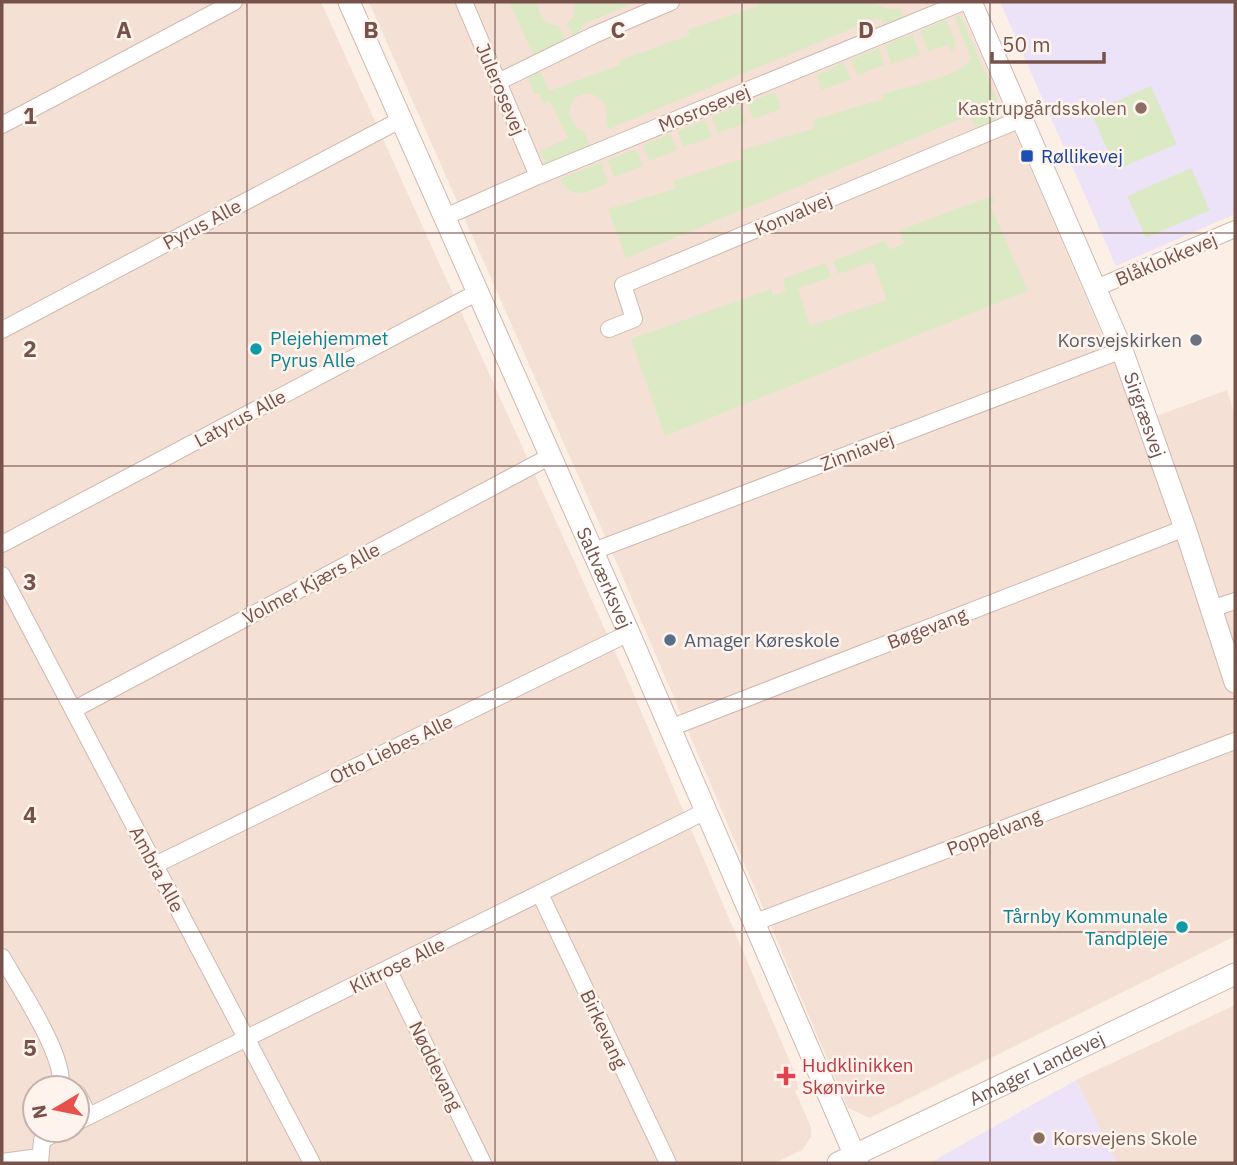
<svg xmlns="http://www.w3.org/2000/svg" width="1237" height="1165" viewBox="0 0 1237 1165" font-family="'IBM Plex Sans',sans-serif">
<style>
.residential{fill:#f4e0d4;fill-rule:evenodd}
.education{fill:#ede3f9}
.green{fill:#dbeac4}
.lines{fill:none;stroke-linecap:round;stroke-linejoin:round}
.minor-casing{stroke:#d0b8af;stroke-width:18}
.tertiary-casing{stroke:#d0b8af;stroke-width:23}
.minor{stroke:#fff;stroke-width:16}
.tertiary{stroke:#fff;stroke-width:21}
.grid{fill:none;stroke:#76524b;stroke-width:2;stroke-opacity:0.55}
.education-dot{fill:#8d6e63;stroke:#fff4ed;stroke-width:2.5}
.transit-dot{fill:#1a4fb4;stroke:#fff4ed;stroke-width:2.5}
.worship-dot{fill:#6b7280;stroke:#fff4ed;stroke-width:2.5}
.culture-dot{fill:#0f9aa8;stroke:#fff4ed;stroke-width:2.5}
.service-dot{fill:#5c6f8a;stroke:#fff4ed;stroke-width:2.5}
.health-dot{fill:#e0444e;stroke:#fff4ed;stroke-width:2.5}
.labels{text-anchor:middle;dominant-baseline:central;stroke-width:5;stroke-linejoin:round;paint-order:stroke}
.street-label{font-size:19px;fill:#76524b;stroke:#fff4ed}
.education-label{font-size:19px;fill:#785e54;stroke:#fff4ed;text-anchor:end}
.transit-label{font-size:19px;fill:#164399;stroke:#fff4ed;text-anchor:start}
.culture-label{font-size:19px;fill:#0d838f;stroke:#fff4ed;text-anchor:start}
.worship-label{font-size:19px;fill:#5b616d;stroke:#fff4ed;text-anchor:end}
.service-label{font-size:19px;fill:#4e5e75;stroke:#fff4ed;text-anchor:start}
.health-label{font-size:19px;fill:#be3a42;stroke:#fff4ed;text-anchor:start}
.grid-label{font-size:23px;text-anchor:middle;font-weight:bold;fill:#76524b;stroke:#fff4ed;stroke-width:5;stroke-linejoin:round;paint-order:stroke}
</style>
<rect width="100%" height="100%" fill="#fcf0e6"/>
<path class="residential" d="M2,2H321L626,676L796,1076L798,1089L795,1091L811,1127V1137L802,1150L775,1163H2ZM35,1088H77V1130H35Z
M369,2H958L1140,422L1227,390L1235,416V936L870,1118L848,1108L618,566Z
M1235,1005V1163H1117L1076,1080Z"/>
<path class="education" d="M1000,2H1235V214L1116,266Z
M1076,1080L1117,1163H930Z"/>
<path class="green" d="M509,2H538C538,17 544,24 559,26L566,43L535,58Z
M575,2H636L584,24L574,39L567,23L573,17Z
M757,2H875C883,9 889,10 900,8L904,19L889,26L877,18L609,129C604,120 608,116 606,107C602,96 589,90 579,96C571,100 569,108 569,115L577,128L584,131L590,147L547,166L540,151L568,138L550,101L544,104L539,93L534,94L528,78L541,72L549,91L620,65V60L690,35L688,30L758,6Z
M960,15L1004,116L976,128L970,115L626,258L608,209L675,189L673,181L742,159L740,151L815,128L813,120L883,99V94C903,88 960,77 971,59L955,17Z
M946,20L956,43L954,49L951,51L948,45L928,51L920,31Z
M913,34L920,55L891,64L885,45Z
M879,48L884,65L857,75L851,60Z
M844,62L851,80L821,90L817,75Z
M1151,86L1177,144L1116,170L1091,112Z
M775,92L781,109L753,119L747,103Z
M740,105L746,123L718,133L712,117Z
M705,120L712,137L683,147L678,131Z
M670,134L677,150L649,161L643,145Z
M636,149L643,166L614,177L608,160Z
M601,162L608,183C587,191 574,203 560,179Z
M1191,168L1210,210L1146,238L1127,196Z
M992,196L995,202L990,205L1028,291L665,436L631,339L771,289L773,296L786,291L783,279L826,263L831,277L798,288L810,326L887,300L873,262L838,274L833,261L885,241L890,250L904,243L900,230Z"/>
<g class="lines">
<g class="minor-casing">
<path id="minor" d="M464,2L538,176
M498,82L594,35L671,2
M2,125L234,2
M445,217L538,176L963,2
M1096,288L1235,229
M609,329L634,319L623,285L1021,119
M2,330L402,119
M2,544L478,292
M591,552L1122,350
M2,575L312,1163
M1211,609L1235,601
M73,710L549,457
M670,728L1185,528
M155,865L629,633
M540,894L668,1163
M753,923L1235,741
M2,957C17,984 68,1059 60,1088
M388,969L483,1163
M77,1093L89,1116
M77,1122L704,812
M42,1140L62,1130
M2,1162L39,1157
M40,1163L42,1140L46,1130"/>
</g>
<g class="tertiary-casing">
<g id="tertiary">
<path id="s1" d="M349,2L629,633L858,1163"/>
<path id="s2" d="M971,2L1122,350L1185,528L1235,682"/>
<path id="s3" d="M838,1163L1235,974"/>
</g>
</g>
<use href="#minor" class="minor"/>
<use href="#tertiary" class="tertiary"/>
</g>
<path class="grid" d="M247,2V1163M495,2V1163M742,2V1163M990,2V1163M2,233H1235M2,466H1235M2,699H1235M2,932H1235"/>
<g class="education-dot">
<circle cx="1141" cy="108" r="7"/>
<circle cx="1039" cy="1138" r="7"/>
</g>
<rect class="transit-dot" x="1020" y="149" width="14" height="14" rx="3.5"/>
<circle class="worship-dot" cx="1196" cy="340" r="7"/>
<g class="culture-dot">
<circle cx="256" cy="349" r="7"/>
<circle cx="1182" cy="927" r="7"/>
</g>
<circle class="service-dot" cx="670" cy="640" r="7"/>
<path class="health-dot" d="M782.5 1065.5h7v7h7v7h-7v7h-7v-7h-7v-7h7z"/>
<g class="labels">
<g class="street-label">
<text transform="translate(501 89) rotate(67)">Julerosevej</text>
<text transform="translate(704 108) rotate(-22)">Mosrosevej</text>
<text transform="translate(793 214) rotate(-23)">Konvalvej</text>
<text transform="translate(202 224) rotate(-28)">Pyrus Alle</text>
<text transform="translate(1166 259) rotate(-23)">Blåklokkevej</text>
<text stroke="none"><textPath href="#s2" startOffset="448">Sirgræsvej</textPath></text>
<text transform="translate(240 418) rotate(-28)">Latyrus Alle</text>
<text transform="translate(857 451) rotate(-21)">Zinniavej</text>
<text stroke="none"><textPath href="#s1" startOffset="630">Saltværksvej</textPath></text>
<text transform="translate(311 583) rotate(-28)">Volmer Kjærs Alle</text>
<text transform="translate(927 628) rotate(-21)">Bøgevang</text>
<text transform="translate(391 749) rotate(-26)">Otto Liebes Alle</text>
<text transform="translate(994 832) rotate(-21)">Poppelvang</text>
<text transform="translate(157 869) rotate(62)">Ambra Alle</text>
<text transform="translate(397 965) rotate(-26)">Klitrose Alle</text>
<text transform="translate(604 1029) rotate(65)">Birkevang</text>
<text transform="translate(436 1066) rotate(64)">Nøddevang</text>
<text stroke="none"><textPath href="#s3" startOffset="220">Amager Landevej</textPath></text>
</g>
<g class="education-label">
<text x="1127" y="108">Kastrupgårdsskolen</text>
<text x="1053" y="1138" text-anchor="start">Korsvejens Skole</text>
</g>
<g class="transit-label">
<text x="1041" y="156">Røllikevej</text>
</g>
<g class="culture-label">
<text x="270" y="338">Plejehjemmet<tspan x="270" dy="22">Pyrus Alle</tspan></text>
<text x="1168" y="916" text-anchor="end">Tårnby Kommunale<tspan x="1168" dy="22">Tandpleje</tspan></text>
</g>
<g class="worship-label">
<text x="1182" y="340">Korsvejskirken</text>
</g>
<g class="service-label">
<text x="684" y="640">Amager Køreskole</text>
</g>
<g class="health-label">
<text x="802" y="1065">Hudklinikken<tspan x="802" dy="22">Skønvirke</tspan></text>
</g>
</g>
<g class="grid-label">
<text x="124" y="38">A</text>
<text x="371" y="38">B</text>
<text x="618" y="38">C</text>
<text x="866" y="38">D</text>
<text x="30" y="124">1</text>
<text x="30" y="357">2</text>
<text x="30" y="590">3</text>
<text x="30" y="823">4</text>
<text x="30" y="1056">5</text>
</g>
<rect width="1237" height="1165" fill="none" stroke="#76524b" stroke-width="7"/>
<g transform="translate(56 1109) rotate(260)"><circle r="33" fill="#fff4ed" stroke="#c8b3ac" stroke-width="2"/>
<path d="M0-5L12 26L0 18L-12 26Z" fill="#e6514c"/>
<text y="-10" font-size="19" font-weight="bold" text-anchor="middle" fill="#76524b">N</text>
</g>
<path d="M992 52v10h112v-10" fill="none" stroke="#76524b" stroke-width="3.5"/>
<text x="1002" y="52" font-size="21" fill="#76524b" stroke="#fff4ed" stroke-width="5" paint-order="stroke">50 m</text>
</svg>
